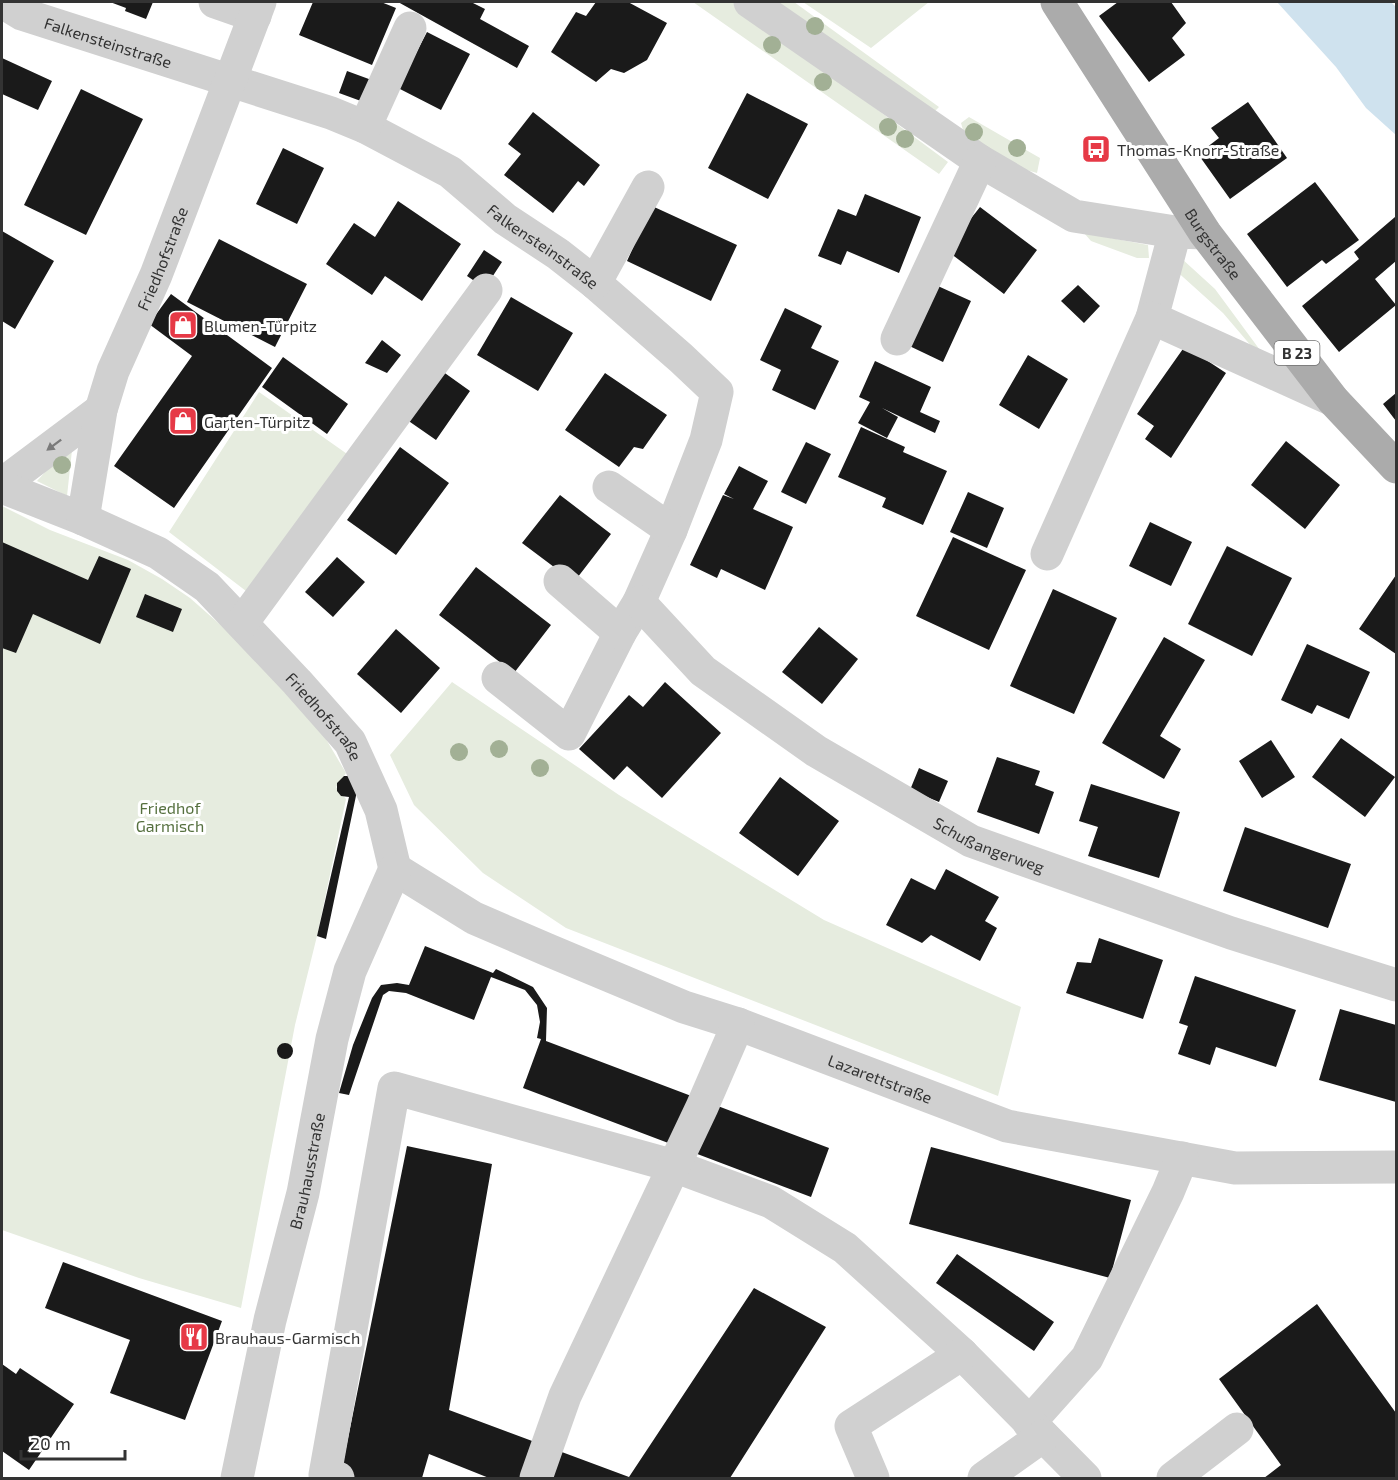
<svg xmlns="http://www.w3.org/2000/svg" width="1398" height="1480" viewBox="0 0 1398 1480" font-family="'Exo 2',sans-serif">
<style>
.green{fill:#e6ecdf}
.water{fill:#cfe2ee}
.building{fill:#1a1a1a}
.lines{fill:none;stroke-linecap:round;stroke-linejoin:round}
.minor{stroke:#d0d0d0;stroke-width:33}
.major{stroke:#ababab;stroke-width:33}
.tree{fill:#a2b095}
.oneway{fill:#7a7a7a}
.labels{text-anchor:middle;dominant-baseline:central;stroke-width:6;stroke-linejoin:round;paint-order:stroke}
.shield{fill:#fff;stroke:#707070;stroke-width:1.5}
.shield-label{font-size:15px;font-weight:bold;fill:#333}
.street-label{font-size:16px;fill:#333;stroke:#fff}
.poi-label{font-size:16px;fill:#333;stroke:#fff;text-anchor:start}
.park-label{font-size:16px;fill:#56703f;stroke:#fff}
</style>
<rect width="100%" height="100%" fill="#fff"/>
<path class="green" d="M693,2H732L948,162L939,174Z
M765,2H794L939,107L932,114Z
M803,2H929L871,48Z
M969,117L1040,158L1037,173L1023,169L965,137L961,123Z
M1084,233L1148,245L1149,258H1137L1091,241Z
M1181,258L1215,289L1271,365L1264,361L1223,313L1173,268Z
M259,392L350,456L246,591L169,532Z
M73,441L67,496L37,481Z
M2,506L50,530L128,560L162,579L190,598L232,635L320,729L346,773L336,787L346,799L317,936L295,1025L241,1308L139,1278L2,1230Z
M452,682L619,795L824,920L1021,1007L998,1096L566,928L483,873L414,805L390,755Z"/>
<path class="water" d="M1277,2H1391L1396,7V135L1366,108L1336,67Z"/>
<path class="building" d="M110,2H153L146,19L125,11L126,8Z
M313,2H381L396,8L372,65L299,35Z
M398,2H471L485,9L480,19L529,46L517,68Z
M596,2H628L667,23L647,60L624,73L611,69L596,82L551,52L576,12L586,16Z
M1118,2H1171L1186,23L1172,38L1185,55L1149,82L1099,16Z
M427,32L470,54L441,110L398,88Z
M2,58L52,81L38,110L2,94Z
M347,71L377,82L369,104L339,93Z
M81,89L143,119L86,235L24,205Z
M747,93L808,124L768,199L708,168Z
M1248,102L1287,158L1230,199L1198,154L1219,138L1211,128Z
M533,112L600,165L584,186L578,181L553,213L504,175L521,154L508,144Z
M283,148L324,168L297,224L256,204Z
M1315,182L1359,240L1326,264L1322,260L1287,287L1247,234Z
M865,194L921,217L899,273L847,251L841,265L818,256L838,209L856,216Z
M398,201L461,244L422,301L385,276L372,295L326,264L354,223L375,237Z
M652,206L737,245L711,301L627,261Z
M980,207L1037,250L1004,294L946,250Z
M1395,217L1396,261L1375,279L1396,305L1339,352L1302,306L1359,259L1354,252Z
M2,231L54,261L15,329L2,321Z
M219,239L307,284L275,347L187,302Z
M484,250L502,262L485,288L467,276Z
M929,282L971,301L943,362L901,342Z
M1078,285L1100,306L1084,323L1061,301Z
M171,294L272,368L174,508L114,466L192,356L149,324Z
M511,297L573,333L538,391L477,355Z
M785,308L822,326L811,348L839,361L815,410L772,390L781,370L760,360Z
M382,340L401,355L387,373L365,363Z
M1185,346L1226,373L1171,458L1145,439L1154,426L1137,414Z
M1028,355L1068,379L1039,429L999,405Z
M283,357L348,404L327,434L262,387Z
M875,361L931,387L920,412L940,421L935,433L882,408L898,417L887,438L858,423L870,402L859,397Z
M435,366L470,391L436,440L400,415Z
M605,373L667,415L643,449L634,447L619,467L565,430Z
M1396,393V421L1383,404Z
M861,427L905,447L903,452L947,471L923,525L882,507L886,498L838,477Z
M1286,441L1340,485L1305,529L1251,485Z
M806,442L831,454L806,504L781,492Z
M400,447L449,483L396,555L347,520Z
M739,466L768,481L753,509L793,527L765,590L721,569L717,578L690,565L723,495L734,499L724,494Z
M968,492L1004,508L987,548L950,532Z
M560,495L611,534L574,582L522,543Z
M1150,522L1192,542L1171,586L1129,566Z
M953,537L1026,570L989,650L916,616Z
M2,542L88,580L99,556L131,569L100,644L33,614L16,653L2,648Z
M1227,546L1292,578L1252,656L1188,624Z
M337,557L365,582L333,617L305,592Z
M476,567L551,625L514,673L439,615Z
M1396,575V654L1359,629Z
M1053,589L1117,618L1074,714L1010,686Z
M145,594L182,609L173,632L136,617Z
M819,627L858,659L822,704L782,672Z
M396,629L440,668L401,713L357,674Z
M1164,637L1205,660L1160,736L1181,749L1164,779L1102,743Z
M1307,644L1370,672L1349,719L1317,705L1312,714L1281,700Z
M665,682L721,733L662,798L627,766L614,780L579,749L629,695L643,707Z
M1341,738L1395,777L1365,817L1312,777Z
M1271,740L1295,777L1262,798L1239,761Z
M997,757L1040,771L1035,785L1054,792L1039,834L977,812Z
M919,768L948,781L939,802L910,790Z
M344,776H351L357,791L326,939L317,936L349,797L341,796L337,791V783Z
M780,777L839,821L798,876L739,833Z
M1091,784L1180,812L1159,878L1088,856L1098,827L1079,821Z
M1245,827L1351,864L1328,928L1223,891Z
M946,869L999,897L985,921L997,928L980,961L931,935L922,943L886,925L911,878L935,890Z
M1099,938L1163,960L1143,1019L1066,993L1077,962L1091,963Z
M425,946L493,973L496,969L533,987L547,1008L546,1041L829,1148L811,1197L523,1088L541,1039L537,1038L540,1022L537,1005L525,990L491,977L474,1020L406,993L389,991L383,995L349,1095L339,1093L353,1045L372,998L381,985L397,983L409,985Z
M1195,976L1296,1010L1276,1067L1216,1047L1210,1065L1178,1054L1188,1026L1179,1023Z
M1340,1009L1396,1025V1102L1319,1080Z
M277 1051a8 8 0 1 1 16 0a8 8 0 1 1-16 0Z
M407,1146L492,1164L449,1410L629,1477L754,1288L826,1327L730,1478H489L429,1454L422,1478H340Z
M931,1147L1131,1200L1110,1278L909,1224Z
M957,1254L1054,1322L1034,1351L936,1283Z
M63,1262L222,1321L185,1420L110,1393L130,1340L45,1308Z
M1317,1304L1396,1413V1478H1264L1281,1465L1219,1379Z
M2,1364L16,1374L20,1368L74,1404L29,1470L2,1451Z"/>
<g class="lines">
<g class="minor">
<path id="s1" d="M2,2L22,14L331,113L365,127L450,172L505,219L558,254L595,283L681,358L717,392L706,440L671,530L639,602L620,633L569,734L498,678"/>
<path d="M215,2L255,16"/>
<path d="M750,2L980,161L1074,216L1175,232L1205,233"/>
<path d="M365,127L410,28"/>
<path d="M1175,232L1152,318L1333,400"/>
<path d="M595,283L648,187"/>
<path d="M897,339L980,161"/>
<path d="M2,484L101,410"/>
<path id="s2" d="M2,487L83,519L158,553L207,587L297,682L350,742L381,810L395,869"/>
<path d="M609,487L671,530"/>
<path id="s3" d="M83,519L101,410L113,371L156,275L260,2"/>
<path d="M1047,554L1152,318"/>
<path d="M560,581L620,633"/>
<path id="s4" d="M639,602L703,671L816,751L971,841L1231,933L1396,985"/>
<path d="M242,623L486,290"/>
<path id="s5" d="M395,869L474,918L548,950L684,1007L738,1024L1007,1126L1235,1168L1396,1167"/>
<path d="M1029,1423L1087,1358L1168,1192L1182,1158"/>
<path id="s6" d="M237,1478L270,1320L303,1193L332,1039L350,971L395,869"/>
<path d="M338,1478L325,1475L394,1088L674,1166L771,1202L845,1248L962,1354L1085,1478"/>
<path d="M536,1478L565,1396L702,1107L738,1024"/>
<path d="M873,1478L851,1426L962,1354"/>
<path d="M984,1478L1043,1436"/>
<path d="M1173,1478L1237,1429"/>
</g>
<path class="major" id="s7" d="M1057,2L1205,233L1333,400L1396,467"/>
</g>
<g class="tree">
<circle cx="815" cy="26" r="9"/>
<circle cx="772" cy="45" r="9"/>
<circle cx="823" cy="82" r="9"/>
<circle cx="888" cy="127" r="9"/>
<circle cx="974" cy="132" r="9"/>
<circle cx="905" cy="139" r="9"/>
<circle cx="1017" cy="148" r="9"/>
<circle cx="62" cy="465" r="9"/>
<circle cx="499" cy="749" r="9"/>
<circle cx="459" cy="752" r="9"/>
<circle cx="540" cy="768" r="9"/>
</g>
<defs><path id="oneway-solid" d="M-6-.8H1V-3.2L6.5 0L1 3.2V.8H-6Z" transform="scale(1.5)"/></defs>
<use class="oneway" href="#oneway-solid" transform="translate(54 445) rotate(143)"/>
<defs>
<g id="bus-square" transform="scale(1.5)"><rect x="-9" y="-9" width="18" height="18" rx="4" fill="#e63946" stroke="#fff"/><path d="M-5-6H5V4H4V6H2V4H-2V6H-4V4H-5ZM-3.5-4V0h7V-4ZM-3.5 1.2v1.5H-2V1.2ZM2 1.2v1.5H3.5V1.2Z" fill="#fff"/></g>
<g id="shop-square" transform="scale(1.5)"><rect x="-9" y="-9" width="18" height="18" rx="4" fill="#e63946" stroke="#fff"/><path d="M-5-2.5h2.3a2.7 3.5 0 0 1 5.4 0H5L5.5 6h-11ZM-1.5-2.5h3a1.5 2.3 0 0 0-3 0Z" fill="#fff"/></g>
<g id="restaurant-square" transform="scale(1.5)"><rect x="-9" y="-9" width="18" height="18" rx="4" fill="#e63946" stroke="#fff"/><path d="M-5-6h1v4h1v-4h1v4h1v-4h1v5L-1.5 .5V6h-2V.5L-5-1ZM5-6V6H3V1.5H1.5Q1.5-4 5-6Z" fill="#fff"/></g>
</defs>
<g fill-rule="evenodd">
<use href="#bus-square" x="1096" y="149"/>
<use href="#shop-square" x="183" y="325"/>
<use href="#shop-square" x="183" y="421"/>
<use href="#restaurant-square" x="194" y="1337"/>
</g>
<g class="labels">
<rect class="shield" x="1274.5" y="341" width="45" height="24" rx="4.5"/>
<g class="shield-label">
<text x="1297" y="353">B 23</text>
</g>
<g class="street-label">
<text stroke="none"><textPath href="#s1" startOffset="114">Falkensteinstraße</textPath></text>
<text stroke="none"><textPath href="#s7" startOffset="288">Burgstraße</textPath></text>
<text stroke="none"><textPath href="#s1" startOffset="600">Falkensteinstraße</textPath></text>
<text stroke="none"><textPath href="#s3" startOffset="274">Friedhofstraße</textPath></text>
<text stroke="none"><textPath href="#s2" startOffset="404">Friedhofstraße</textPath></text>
<text stroke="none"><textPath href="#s4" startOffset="430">Schußangerweg</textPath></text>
<text stroke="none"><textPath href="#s5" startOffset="530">Lazarettstraße</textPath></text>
<text stroke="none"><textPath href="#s6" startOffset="315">Brauhausstraße</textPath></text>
</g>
<g class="poi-label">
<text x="1117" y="149">Thomas-Knorr-Straße</text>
<text x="204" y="325">Blumen-Türpitz</text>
<text x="204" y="421">Garten-Türpitz</text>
<text x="215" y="1337">Brauhaus-Garmisch</text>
</g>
<g class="park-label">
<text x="170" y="807">Friedhof<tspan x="170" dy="18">Garmisch</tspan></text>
</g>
</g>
<rect width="1398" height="1480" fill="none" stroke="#333333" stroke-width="6"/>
<path d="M21 1450v9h104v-9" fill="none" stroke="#333333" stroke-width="3"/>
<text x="30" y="1450" font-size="18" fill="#333333" stroke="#ffffff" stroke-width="4.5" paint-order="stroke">20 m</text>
</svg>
